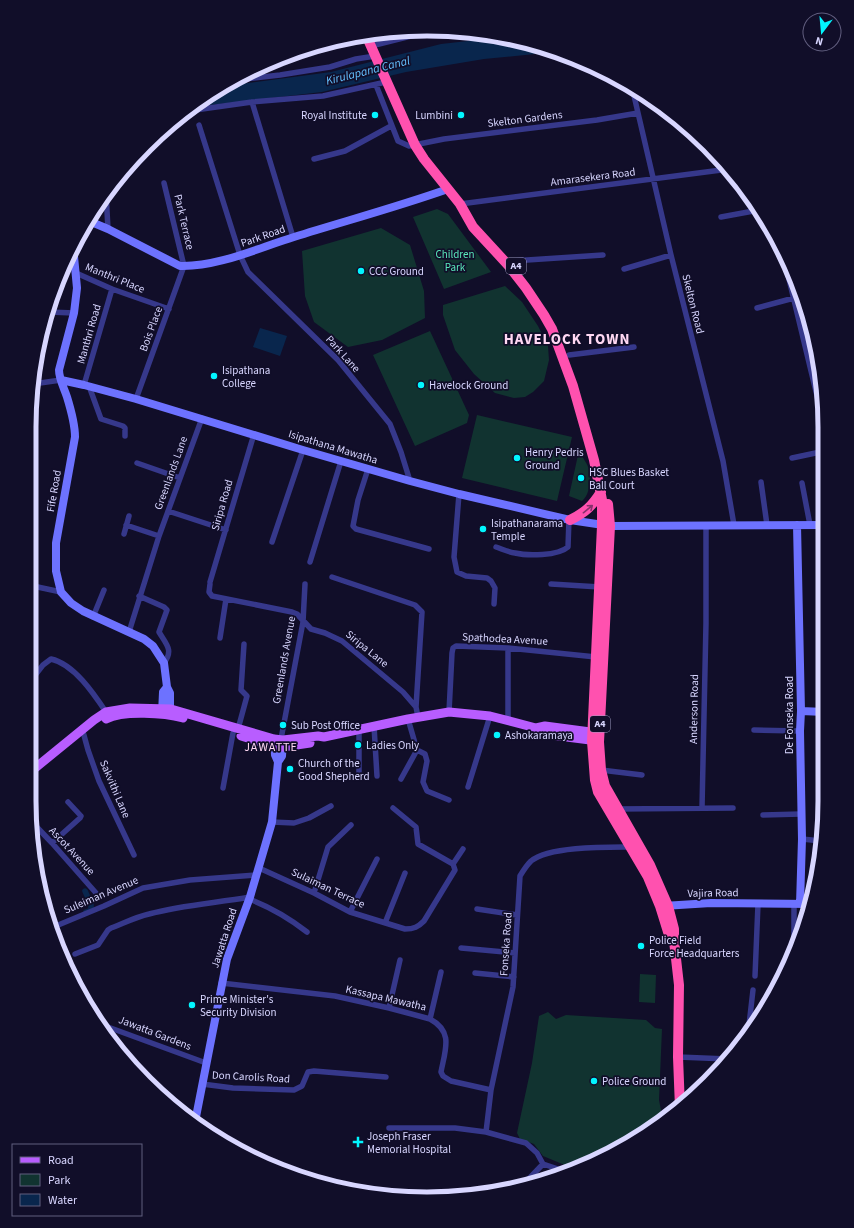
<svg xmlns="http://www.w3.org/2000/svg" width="854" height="1228" viewBox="0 0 854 1228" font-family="'Source Sans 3',sans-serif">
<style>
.green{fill:#113330}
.water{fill:#09264d}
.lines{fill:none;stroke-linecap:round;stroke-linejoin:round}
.canal{stroke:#09264d;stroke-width:5.5}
.street{stroke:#36388b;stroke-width:5.5}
.secondary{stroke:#6d72ff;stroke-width:8}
.primary{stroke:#b85dff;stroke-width:9}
.highway{stroke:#ff51af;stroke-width:10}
.oneway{stroke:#88306c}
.poi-dot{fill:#02f6ff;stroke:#110e29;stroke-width:1.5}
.labels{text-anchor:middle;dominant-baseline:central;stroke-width:3.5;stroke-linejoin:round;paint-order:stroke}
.shield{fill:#110e29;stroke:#9c9abf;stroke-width:1}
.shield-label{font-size:10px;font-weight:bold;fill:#d8d6ff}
.poi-label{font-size:11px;fill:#d8d6ff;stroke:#110e29;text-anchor:start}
.street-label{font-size:11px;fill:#d8d6ff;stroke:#110e29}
.park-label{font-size:11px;fill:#59e8bb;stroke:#110e29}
.water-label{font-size:12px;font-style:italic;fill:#64c1ff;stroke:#110e29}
.neighbourhood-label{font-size:12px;letter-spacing:1px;fill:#ffd8f3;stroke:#110e29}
.district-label{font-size:15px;font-weight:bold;letter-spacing:1px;fill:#ffd8f3;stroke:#110e29}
.rim{fill:none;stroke:#d8d6ff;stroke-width:5}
</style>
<rect width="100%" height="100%" fill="#110e29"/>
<path class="green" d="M437,209L448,214L491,272L444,289L413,217Z
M381,228L410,245L424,291L425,318L382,340L348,347L314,322L305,296L302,251Z
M505,286L522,302L538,326L548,346L549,360L544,381L533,392L525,397L514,398L495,393L474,374L455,350L443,315V305Z
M430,331L469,415L467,423L415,446L373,355Z
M477,415L572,437L557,501L462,478Z
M578,455H581C584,459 588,465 589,470C591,479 590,495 582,501L569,496Z
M640,974L656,975L655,1003L639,1002Z
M548,1012L556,1019L566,1015L646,1020L655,1028L662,1029L659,1100L663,1121L603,1158L572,1168L543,1156L534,1144L520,1139L517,1133L532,1063L539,1016Z"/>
<path class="water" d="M504,37L555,52L484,59L406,72L322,92L193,107L206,96L225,86L331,72L441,44Z
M260,328L287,336L280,356L253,347Z"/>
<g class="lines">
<path class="canal" d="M85,891L91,904V910L86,912"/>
<path class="street" d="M371,46L435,30
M237,80L280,75L330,67L356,59L375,56
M376,85L398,141L409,146L444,139L597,120L638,113
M632,87L671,255L723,461L734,525
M252,102L293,237
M188,111L252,102L323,96L386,82
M199,125L240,255L248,272L338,360L390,424L401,452L410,481
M314,159L345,151L391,126
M106,193L108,229
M460,204L729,169
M721,217L759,210
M781,246L825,429
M512,261L603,255
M624,269L671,255
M76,273L112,289L169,309
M757,308L794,298
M49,312L74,313
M569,355L634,347
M33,384L61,380
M84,385L112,289
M89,386L101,419L123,426L125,428V436
M136,399L184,266L164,183
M792,458L825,451
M137,463L180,478
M368,469L358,500L353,526L356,529L429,549
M761,482L767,525
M802,483L810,525
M459,494L454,557L457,572L466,576L487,578L491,581L495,588L494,604
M168,511L226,530
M126,525L159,536
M124,534L129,516
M272,542L303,450
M496,547C502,549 508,552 515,553C527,556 558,556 568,547L569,519
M310,562L341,461
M332,577L415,605L422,612L416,707
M210,582L254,434
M210,584L209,592L212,596L292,612L297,614L311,629L325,633L342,641L403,692L416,707L418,717
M551,584L600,587
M29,589L33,586L61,592
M139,596L164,607L167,610L159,632C166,644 174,650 164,663
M93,617L104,590
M129,632L159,536L202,418
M220,638L226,599
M29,683L43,665L51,659C74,664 94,694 106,712
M449,712L452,653L453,648L456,646L508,648L596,657
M408,719L417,750L425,754L427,761L423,782L427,791L449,800
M508,721V648
M374,726L377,776
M82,728L88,750L99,781L134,855
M238,729L247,696L241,690L244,644
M359,730V777
M754,730L800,731
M281,739L303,622L305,584
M601,770L642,775
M401,779L417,750
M468,787L490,716
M223,788L233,733
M702,808L706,623V526
M617,809L733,808
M763,815L801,814
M32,822L52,843L96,893
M272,822L294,823L309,818L331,806
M802,839L821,841
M52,843L80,818L81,816L68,802
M453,864L463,849
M259,868L314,893L350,912L405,929C414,929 418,927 424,921L455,870L453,864L418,844L416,827L393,808
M314,893L328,847L351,825
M249,899C270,907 289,918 307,932
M794,904V954
M477,909L517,915
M350,912L377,859
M385,923L405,873
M51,928L104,906L143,888L190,880L256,875
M461,948L515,953
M75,954L98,945L108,930L111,928C124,923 136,917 149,914C182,905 216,903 250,897
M475,973L514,977
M755,976L758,904
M221,983L335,996L389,1008L430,1019C454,1032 445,1050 441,1072L443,1076L451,1081L491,1090
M389,1008L400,960
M430,1019L441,972
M97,1023L206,1063
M748,1034L753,990
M678,1057L728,1059
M202,1084L233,1088L294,1090L302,1086L308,1072L314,1071L386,1077
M389,1128H455L486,1132L526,1143L537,1153L543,1164L564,1171
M486,1132L491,1090L513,987L520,876C523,871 527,865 531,861C549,846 607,847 630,847
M522,1186L543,1164"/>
<path class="secondary" d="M89,221L108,229L180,266C218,267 258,248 294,237C345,221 397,207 448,189
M73,246L77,288L74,313L59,370C59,379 64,388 67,397C71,410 75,424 75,437L56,543V571L61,592L71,603L83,611L144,639L153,646L164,663L167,687L170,693V715
M61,380L84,385L136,399L303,450L410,481L459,494L570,520L610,526L825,525
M797,525L801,711L800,731L802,839L800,904
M801,711L825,712
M162,714L163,692L167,687
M274,740L275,755L278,762
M663,906L711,903L810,904
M195,1122L227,959L250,897L272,822L278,762L282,756L283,740"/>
<path class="primary" d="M106,719C123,710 165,713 183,718
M536,728L540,733L543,734L598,741
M241,736L274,746L283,747L310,743
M29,773L94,720L106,712L130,708L171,709L274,739L283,740L318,736L324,737L408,719L449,712L490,716L536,728L545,726L598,733"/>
<path class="highway" d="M366,35L415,145L424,159L460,204L473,227L509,266L526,288L544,315L552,329L573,386L594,460L602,500V526L592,741L595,780L598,792L648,877L660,906L669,935L674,941
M608,504L610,526L599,742L601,770L605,786L650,865L668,906L674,929V941L679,985L678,1057L680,1108
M570,520C586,512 592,506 601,492"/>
</g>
<defs><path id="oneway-shaft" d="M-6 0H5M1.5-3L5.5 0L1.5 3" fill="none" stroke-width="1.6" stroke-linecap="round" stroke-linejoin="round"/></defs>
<use class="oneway" href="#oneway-shaft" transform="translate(588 509) rotate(-39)"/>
<g class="poi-dot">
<circle cx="375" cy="115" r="4"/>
<circle cx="461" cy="115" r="4"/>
<circle cx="361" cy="271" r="4"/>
<circle cx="214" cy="376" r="4"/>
<circle cx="421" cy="385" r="4"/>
<circle cx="517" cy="458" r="4"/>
<circle cx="581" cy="478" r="4"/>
<circle cx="483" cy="529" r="4"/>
<circle cx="283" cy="725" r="4"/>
<circle cx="497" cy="735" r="4"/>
<circle cx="358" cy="745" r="4"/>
<circle cx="290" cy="769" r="4"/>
<circle cx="641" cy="946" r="4"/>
<circle cx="192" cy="1005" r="4"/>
<circle cx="594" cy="1081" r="4"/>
<path d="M356 1136h4v4h4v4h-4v4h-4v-4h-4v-4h4z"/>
</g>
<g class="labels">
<g class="shield">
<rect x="506" y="258" width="20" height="16" rx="3"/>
<rect x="590" y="716" width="20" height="16" rx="3"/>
</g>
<g class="shield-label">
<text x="516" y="266">A4</text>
<text x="600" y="724">A4</text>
</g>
<g class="poi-label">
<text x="367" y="115" text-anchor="end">Royal Institute</text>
<text x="453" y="115" text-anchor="end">Lumbini</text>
<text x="369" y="271">CCC Ground</text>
<text x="222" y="370">Isipathana<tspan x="222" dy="13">College</tspan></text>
<text x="429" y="385">Havelock Ground</text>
<text x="525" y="452">Henry Pedris<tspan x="525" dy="13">Ground</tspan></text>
<text x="589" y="472">HSC Blues Basket<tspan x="589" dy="13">Ball Court</tspan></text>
<text x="491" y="523">Isipathanarama<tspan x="491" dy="13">Temple</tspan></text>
<text x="291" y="725">Sub Post Office</text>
<text x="505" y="735">Ashokaramaya</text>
<text x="366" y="745">Ladies Only</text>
<text x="298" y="763">Church of the<tspan x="298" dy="13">Good Shepherd</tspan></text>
<text x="649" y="940">Police Field<tspan x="649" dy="13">Force Headquarters</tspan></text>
<text x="200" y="999">Prime Minister's<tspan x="200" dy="13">Security Division</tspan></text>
<text x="602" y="1081">Police Ground</text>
<text x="367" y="1136">Joseph Fraser<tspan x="367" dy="13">Memorial Hospital</tspan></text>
</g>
<g class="street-label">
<text transform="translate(525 119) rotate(-7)">Skelton Gardens</text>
<text transform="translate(593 177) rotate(-7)">Amarasekera Road</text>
<text transform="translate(184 222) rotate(77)">Park Terrace</text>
<text transform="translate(263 236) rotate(-19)">Park Road</text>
<text transform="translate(115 278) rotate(22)">Manthri Place</text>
<text transform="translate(693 304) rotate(76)">Skelton Road</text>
<text transform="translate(151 329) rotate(-70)">Bois Place</text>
<text transform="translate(89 334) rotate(-74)">Manthri Road</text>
<text transform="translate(343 354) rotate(48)">Park Lane</text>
<text transform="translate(333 447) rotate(17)">Isipathana Mawatha</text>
<text transform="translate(171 473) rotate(-70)">Greenlands Lane</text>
<text transform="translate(54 491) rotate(-80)">Fife Road</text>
<text transform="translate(222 505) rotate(-74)">Siripa Road</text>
<text transform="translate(505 639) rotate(3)">Spathodea Avenue</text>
<text transform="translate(367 649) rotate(39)">Siripa Lane</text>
<text transform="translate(284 660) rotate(-80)">Greenlands Avenue</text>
<text transform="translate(694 709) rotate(-89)">Anderson Road</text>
<text transform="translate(789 715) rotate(-90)">De Fonseka Road</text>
<text transform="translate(115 789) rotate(67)">Sakvithi Lane</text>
<text transform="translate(72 851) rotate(47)">Ascot Avenue</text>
<text transform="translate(328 888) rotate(25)">Sulaiman Terrace</text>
<text transform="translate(713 893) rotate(-1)">Vajira Road</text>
<text transform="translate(101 895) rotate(-23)">Suleiman Avenue</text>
<text transform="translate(224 938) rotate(-72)">Jawatta Road</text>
<text transform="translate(506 944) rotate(-86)">Fonseka Road</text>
<text transform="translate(386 998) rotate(13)">Kassapa Mawatha</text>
<text transform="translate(155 1033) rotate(21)">Jawatta Gardens</text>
<text transform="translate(251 1077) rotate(3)">Don Carolis Road</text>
</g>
<g class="park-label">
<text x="455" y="254">Children<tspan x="455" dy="13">Park</tspan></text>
</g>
<g class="water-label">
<text transform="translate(368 71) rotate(-14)">Kirulapana Canal</text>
</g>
<g class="neighbourhood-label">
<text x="271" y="747">JAWATTE</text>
</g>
<g class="district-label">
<text x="567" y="339">HAVELOCK TOWN</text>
</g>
</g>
<path d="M0 0H854V1228H0ZM427 36H427A391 391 0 0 1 818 427V801A391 391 0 0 1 427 1192H427A391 391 0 0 1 36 801V427A391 391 0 0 1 427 36Z" fill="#110e29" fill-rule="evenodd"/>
<path class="rim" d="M427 36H427A391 391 0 0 1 818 427V801A391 391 0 0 1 427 1192H427A391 391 0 0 1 36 801V427A391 391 0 0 1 427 36Z"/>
<rect x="12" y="1144" width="130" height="72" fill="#110e29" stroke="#615e7f"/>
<rect x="20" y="1157" width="20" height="6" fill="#b85dff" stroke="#615e7f"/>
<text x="48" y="1164" font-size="12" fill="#d8d6ff">Road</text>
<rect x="20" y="1174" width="20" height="12" fill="#113330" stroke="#615e7f"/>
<text x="48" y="1184" font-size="12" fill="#d8d6ff">Park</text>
<rect x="20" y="1194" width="20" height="12" fill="#09264d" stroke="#615e7f"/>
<text x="48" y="1204" font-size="12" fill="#d8d6ff">Water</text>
<g transform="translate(822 32) rotate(196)"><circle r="19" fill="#110e29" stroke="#615e7f"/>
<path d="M0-3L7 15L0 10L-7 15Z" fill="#02f6ff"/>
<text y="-6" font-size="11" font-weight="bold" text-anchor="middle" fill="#d8d6ff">N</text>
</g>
</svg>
